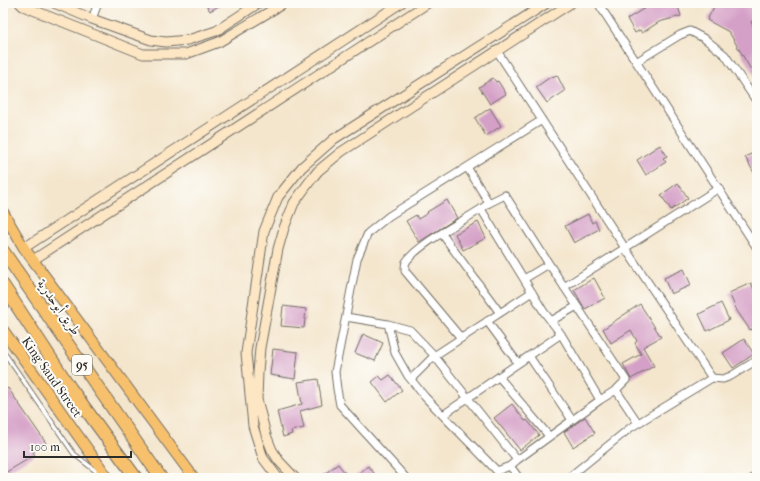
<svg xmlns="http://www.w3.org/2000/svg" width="760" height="481" viewBox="0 0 760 481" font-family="'IM FELL French Canon',Amiri,serif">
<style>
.building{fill:#d5a0c7}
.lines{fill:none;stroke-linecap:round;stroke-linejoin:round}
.lane-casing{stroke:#716c64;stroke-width:5.5}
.street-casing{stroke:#716c64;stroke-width:9}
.secondary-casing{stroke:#716c64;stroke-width:11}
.primary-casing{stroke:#716c64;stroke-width:12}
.highway-casing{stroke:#716c64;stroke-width:14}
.lane{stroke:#fff;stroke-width:3.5}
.street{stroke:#fff;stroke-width:7}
.secondary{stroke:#fce6c4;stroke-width:9}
.primary{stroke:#f7c06c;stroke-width:10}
.highway{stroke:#f7c06c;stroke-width:12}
.labels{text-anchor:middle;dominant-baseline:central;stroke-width:4;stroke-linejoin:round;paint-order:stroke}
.shield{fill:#fdfcf7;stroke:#6a6a68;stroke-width:1}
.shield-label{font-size:12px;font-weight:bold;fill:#2b2b2b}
.street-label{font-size:13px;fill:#2b2b2b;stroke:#fdfcf7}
</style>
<rect width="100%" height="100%" fill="#fdfcf7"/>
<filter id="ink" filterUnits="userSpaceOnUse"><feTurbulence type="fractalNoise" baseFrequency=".025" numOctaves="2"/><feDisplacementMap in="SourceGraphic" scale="8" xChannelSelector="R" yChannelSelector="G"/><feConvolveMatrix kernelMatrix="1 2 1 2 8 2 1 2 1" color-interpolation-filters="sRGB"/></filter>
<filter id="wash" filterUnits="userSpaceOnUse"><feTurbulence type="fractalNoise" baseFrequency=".012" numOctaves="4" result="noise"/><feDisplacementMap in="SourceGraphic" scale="16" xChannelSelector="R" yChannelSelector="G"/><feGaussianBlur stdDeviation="0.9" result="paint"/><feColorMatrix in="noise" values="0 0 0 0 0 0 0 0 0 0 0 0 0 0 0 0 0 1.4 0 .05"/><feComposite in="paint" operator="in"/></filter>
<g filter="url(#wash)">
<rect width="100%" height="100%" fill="#f4e6cd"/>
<g id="blocks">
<path class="building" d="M205,3H224L210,11Z
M653,3H677L681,16L659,22L642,33L640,30L635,33L627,19Z
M716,3H725L733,7L738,3H757V17L751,22L757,33V80L729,32L707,20Z
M557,75L565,91L547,103L536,87L549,78Z
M493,78L496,82L498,81L506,94L490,104L479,87Z
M490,108L501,126L486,136L475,118Z
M660,145L667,156L663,158L666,162L646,175L637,160Z
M757,151V178L745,157Z
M678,183L688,198L671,210L661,195Z
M447,200L457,218L419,242L406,221L416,215L418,219L428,213L427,212Z
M588,214L592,223L595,221L599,229L574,243L565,226Z
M478,222L486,238L463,250L455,234Z
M684,269L691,285L671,294L664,278Z
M594,278L605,298L585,309L574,290Z
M751,283L757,295V326L750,330L737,311L729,293Z
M721,303L729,320L707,331L699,314Z
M640,304L661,337L643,347L654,366L631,379L623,364L641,354L635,343L637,341L631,330L611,343L603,329Z
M283,306L306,309L304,328L281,326Z
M363,334L383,343L375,361L355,353Z
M744,339L754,354L733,368L723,353Z
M273,349L298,352L295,379L270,375Z
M390,375L402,390L387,402L372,382L379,376L383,380Z
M318,379L322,405L300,411L304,428L291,431L292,434L283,437L277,411L302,404L298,382Z
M8,388L46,443L33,452L35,455L3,474V392Z
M512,404L525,421L527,420L539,435L520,450L494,418Z
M585,417L595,433L573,447L564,432Z
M338,464L349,478H319Z
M368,466L378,478H353Z"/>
</g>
</g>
<g filter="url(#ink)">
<use href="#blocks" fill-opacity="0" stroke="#716c64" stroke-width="1"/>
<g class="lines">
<g class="lane-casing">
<path id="lane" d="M3,351L74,454L101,475"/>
</g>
<g class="street-casing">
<path id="street" d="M598,3L757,248
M92,19L98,3
M497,51L625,248L712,378L630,428L568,478
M636,62L680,35L690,31L705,39L725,55L757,102
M467,167L489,203L481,209L544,312L561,334L600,400L616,390L638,423
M489,203L505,195L549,264L626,380L616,390
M442,234L500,313
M524,279L549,264
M564,287L719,188
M346,317L388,324L410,330L432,353L517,460L510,466L519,478
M487,321L518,363
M551,321L577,306
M388,324L395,353L408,376L425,397L497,471L510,466
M461,338L405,271C405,267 405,264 406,262C418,244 463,221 481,209
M529,356L572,420
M499,377L549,436
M712,378L723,379L731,376L757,360
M411,379L434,356L532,292
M443,415L561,334
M517,460L600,400
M406,478L340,405L337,389L335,372L357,259L368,233L389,216L542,120
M753,478L757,475"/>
</g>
<g class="secondary-casing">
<path id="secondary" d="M20,3L23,6L143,54H186L219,42L284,3
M54,3L92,19L151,40L166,42L188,40L216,31L259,3
M24,248L401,3
M33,260L428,3
M278,478L263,458L253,426L246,353L264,231L278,197L302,167L334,139L547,3
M295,478L279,461L272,450L266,435L257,399L258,372L260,348L278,249L284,228L294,203L310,181L318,171L341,152L571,3"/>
</g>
<g class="primary-casing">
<path id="primary" d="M3,212L24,248L194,478
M3,330L108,478"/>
</g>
<g class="highway-casing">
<path id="highway" d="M3,251L161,478
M3,285L71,389L136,478"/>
</g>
<use href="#lane" class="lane"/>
<use href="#street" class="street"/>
<use href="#secondary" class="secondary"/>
<use href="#primary" class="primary"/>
<use href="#highway" class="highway"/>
</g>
</g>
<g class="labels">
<rect class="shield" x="72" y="355" width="20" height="20" rx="3"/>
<g class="shield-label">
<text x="82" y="365">95</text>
</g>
<g class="street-label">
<text transform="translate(59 307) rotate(55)">طريق أبوحدرية</text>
<text transform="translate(52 377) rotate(55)">King Saud Street</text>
</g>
</g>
<rect width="760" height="481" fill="none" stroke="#fdfcf7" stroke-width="16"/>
<path d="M24 451v6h107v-6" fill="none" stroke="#2b2b2b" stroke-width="2"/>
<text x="30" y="451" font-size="12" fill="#2b2b2b" stroke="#fdfcf7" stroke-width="3" paint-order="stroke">100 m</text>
</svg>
